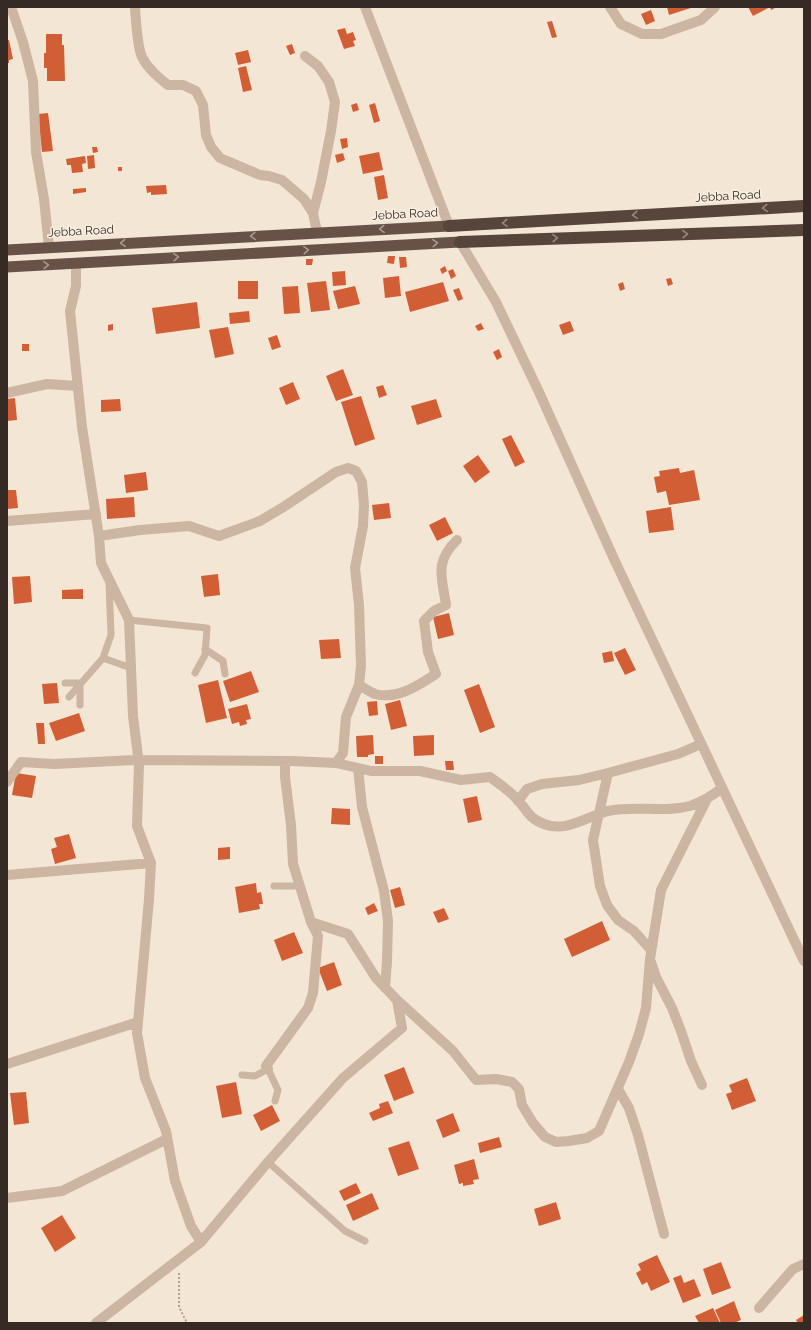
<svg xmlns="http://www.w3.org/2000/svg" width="811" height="1330" viewBox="0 0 811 1330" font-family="Raleway,sans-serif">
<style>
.building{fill:#d15e35}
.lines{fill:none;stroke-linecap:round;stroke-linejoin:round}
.path{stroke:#b79f8b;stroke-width:2;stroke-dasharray:2 2;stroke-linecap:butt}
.service{stroke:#ccb5a1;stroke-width:7}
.minor{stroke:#ccb5a1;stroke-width:10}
.tertiary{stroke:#ccb5a1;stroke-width:10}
.trunk{stroke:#685247;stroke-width:11}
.motorway{stroke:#57443a;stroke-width:12}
.oneway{stroke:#98897d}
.oneway2{stroke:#aa998d}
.labels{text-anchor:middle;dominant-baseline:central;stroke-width:3;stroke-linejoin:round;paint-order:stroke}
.street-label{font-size:12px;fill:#352a24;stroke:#faf0e2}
</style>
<rect width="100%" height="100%" fill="#f3e6d5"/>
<path class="building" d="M667,7H694L669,15Z
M748,7H777L771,10L770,7L753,16Z
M651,10L655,21L646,25L641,14Z
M552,21L557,37L552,38L547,22Z
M345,28L347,34L353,32L356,40L353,41L355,46L344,49L337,30Z
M46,34H62V45H64L65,81H47V68H44V53H46Z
M7,40H9L13,59L9,60V63H7Z
M292,44L295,53L290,55L286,46Z
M248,50L251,62L238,65L235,53Z
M246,66L252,90L243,92L238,68Z
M357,103L359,110L353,112L351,105Z
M375,103L380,121L374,123L369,105Z
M48,113L53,151L42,152L38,114Z
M347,138L348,147L342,149L340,139Z
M92,147H97L98,152L93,153Z
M379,152L383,170L363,174L359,156Z
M343,153L345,160L337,163L335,155Z
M94,155L95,168L88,169L87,156Z
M85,156L86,163L82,164L83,172L72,173L71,165H67L66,159Z
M118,167H122V171H118Z
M384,175L388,198L378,200L374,177Z
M166,185L167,194L151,195V192L147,193L146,186Z
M86,188V192L73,194V189Z
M388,256H395L394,264L387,263Z
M399,257H406L407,267L400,268Z
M306,259H313L312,265H306Z
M445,266L447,271L442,274L440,269Z
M453,269L456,276L451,279L448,271Z
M345,271L346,285L333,286L332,272Z
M399,276L401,296L385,298L383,278Z
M671,278L673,284L668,286L666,279Z
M238,281H258V299H238Z
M326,281L330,310L311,312L307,283Z
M443,282L449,301L410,312L405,292Z
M623,282L625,289L620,291L618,284Z
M298,286L300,313L284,314L282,287Z
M355,286L360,304L338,309L333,291Z
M459,288L463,299L458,301L453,290Z
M197,302L200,328L156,334L152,308Z
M249,311L250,322L230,324L229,313Z
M570,321L574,331L563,335L559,325Z
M481,323L484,329L478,331L475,326Z
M113,324V330L108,331V325Z
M228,327L234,354L215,358L209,330Z
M277,335L281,347L272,350L268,338Z
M22,344H29V351H22Z
M499,349L502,357L497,360L493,352Z
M343,369L353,395L336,401L326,376Z
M293,382L300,399L286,405L279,388Z
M383,385L387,395L379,398L376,387Z
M361,396L375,439L355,446L341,402Z
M15,398L17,420L7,421V399Z
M120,399L121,411L101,412V400Z
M436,399L442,417L417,425L411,406Z
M511,435L525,462L515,467L502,439Z
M478,455L490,472L475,483L463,466Z
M679,468L680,473L694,470L700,500L669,505L666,491L657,493L654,477L660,476L659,471Z
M146,472L148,490L126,493L124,475Z
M7,490H16L18,508L7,509Z
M134,497L135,517L107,519L106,499Z
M389,503L391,518L374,520L372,505Z
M671,507L674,530L649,533L646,511Z
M445,517L453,533L437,541L429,525Z
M218,574L220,595L204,597L201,576Z
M30,576L32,602L14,604L12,577Z
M83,589V599H62V590Z
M449,613L454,635L438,639L433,617Z
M339,639L341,658L321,659L319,640Z
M625,648L636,670L625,675L614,653Z
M612,651L614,661L604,663L602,653Z
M251,671L259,692L230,702L223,681Z
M218,680L227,718L206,723L198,685Z
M57,683L59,703L44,704L42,684Z
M479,684L495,727L480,733L464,690Z
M400,700L407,726L391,730L385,704Z
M377,701L378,715L369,716L367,702Z
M247,704L251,719L246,720L247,724L240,726L239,722L232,724L228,709Z
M79,713L85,731L56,741L49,723Z
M36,723H44L45,744H38Z
M373,735L374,754L368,755V757H357L356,736Z
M434,735V755L414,756L413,736Z
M375,756H383V764H375Z
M445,761H453L454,770H446Z
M16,773L36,776L32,798L12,795Z
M477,796L482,820L468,823L463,799Z
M332,808L350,809V825L331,824Z
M69,834L76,858L55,864L51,849L57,847L54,838Z
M230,847V859L218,860V848Z
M256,883L257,893L261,892L263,904H259L260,909L239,913L235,887Z
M400,887L405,905L395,908L390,890Z
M374,903L378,911L368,915L365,908Z
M444,908L449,919L438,923L433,912Z
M602,921L610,940L572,957L564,939Z
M294,932L303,953L282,961L274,940Z
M334,962L342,985L327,991L318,968Z
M404,1067L414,1093L394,1101L384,1075Z
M747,1078L756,1101L732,1110L726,1094L732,1092L729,1085Z
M236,1082L242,1114L222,1118L216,1086Z
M26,1092L29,1123L14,1125L10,1093Z
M388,1101L393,1113L373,1121L369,1113L380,1108L379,1104Z
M272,1105L280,1121L261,1131L253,1115Z
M453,1113L460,1131L443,1138L436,1120Z
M499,1137L502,1147L480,1153L478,1143Z
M409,1141L419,1169L398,1176L388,1148Z
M474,1159L479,1179L473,1180L474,1184L463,1186V1183L459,1184L454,1165Z
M356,1183L361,1193L344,1201L339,1191Z
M372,1193L379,1209L353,1221L346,1205Z
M556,1202L561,1219L539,1226L534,1209Z
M62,1215L76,1238L55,1252L41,1228Z
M657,1255L670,1282L651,1291L647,1282L642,1285L636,1273L641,1270L638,1264Z
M721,1262L731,1288L712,1295L703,1269Z
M681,1275L684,1283L694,1279L701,1296L683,1303L673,1278Z
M734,1301L741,1320L734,1323H721L715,1310Z
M713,1308L720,1323H699L695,1316Z
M804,1315V1323H798L796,1320Z"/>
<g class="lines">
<path class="path" d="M179,1273V1307L187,1323"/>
<path class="service" d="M129,620L207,628L205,655L195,673
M205,649L223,661L225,674
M103,658L111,635L109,582
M65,683H80V705
M69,697L103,658L131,668
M274,886H300
M242,1075L255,1076L268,1069L278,1090L275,1101
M268,1162L345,1231L365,1241"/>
<path class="minor" d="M11,7L23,42L33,81L36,152L44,199L49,247
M135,7C136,20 137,46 142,57C148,69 158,77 168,85H183L196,91L203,105L206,135L211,147L220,158L260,175L269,176L282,180L304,199L313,213L317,232
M610,7L621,24L642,34H661L701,20L715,7
M305,56L318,66L329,82L335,102L331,131L321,182L313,213
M76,263V286L70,311L82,427L99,536L101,563L129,620L133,716L139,764L137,826L151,863L149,899L137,1033L145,1078L166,1131L175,1181L191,1226L201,1242
M7,393L47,384L78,386
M7,521L96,514
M359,685C364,688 370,692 375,694C398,700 418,685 436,674L428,652L424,621L434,611L446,605C442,577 434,562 457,540
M336,763L371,771H420L461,780L490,777C498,783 507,789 514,796C527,808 526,817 544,824C566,833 588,816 608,811C635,805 663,813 690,806C702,802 712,796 722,788
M358,768L362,807L384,891L388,921L387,961L385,988
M608,773L593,840L600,886L607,905L618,920L634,931L651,950
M7,782L21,762L54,764L134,760L292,761L336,763L343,753L346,717L359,685L361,666L359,605L355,568L363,526L364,505L362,482L356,471L348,468L336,472L285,506L260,521L219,536L189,526L140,530L99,536
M518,801L527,789L542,784L579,780L608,773L678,754L701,744
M7,875L151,863
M651,962L656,977L672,1008L681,1031L691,1061L702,1085
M397,1000L453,1051L476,1080L496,1079L512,1082L519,1089L522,1105L533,1123L545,1137L556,1142L569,1141L587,1138L599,1131L629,1062L639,1034L646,1008L650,959L661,890L707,799
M7,1064L138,1022
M268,1069L266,1066L308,1008L313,993L318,936L311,922
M618,1089L629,1108L638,1135L664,1234
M7,1198L62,1191L167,1139
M759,1308L793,1269L804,1264
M96,1323L201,1242L268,1162L343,1078L402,1028L397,1000L376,978L348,934L311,922L293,864L291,825L285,777V761"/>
<path class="tertiary" d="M365,7L449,226
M460,242L496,302L539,392L614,559L804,961"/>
<path class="trunk" d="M7,250L449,226
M7,267L460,242"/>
<path class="motorway" d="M449,226L804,206
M460,242L804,230"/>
</g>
<defs><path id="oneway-chevron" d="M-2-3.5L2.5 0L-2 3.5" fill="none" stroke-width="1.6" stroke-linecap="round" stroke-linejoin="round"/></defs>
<g class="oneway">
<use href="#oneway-chevron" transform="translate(765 208) rotate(177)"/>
<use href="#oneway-chevron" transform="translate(635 215) rotate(177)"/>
<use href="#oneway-chevron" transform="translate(505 223) rotate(177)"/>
<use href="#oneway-chevron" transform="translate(685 234) rotate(-2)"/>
<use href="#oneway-chevron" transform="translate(555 238) rotate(-2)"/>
</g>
<g class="oneway2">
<use href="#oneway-chevron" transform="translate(382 229) rotate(177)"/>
<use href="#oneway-chevron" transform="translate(253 236) rotate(177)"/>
<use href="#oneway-chevron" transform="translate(123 243) rotate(177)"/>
<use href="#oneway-chevron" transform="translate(435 243) rotate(-3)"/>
<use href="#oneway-chevron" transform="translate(306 250) rotate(-2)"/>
<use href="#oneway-chevron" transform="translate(176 257) rotate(-4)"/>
<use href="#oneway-chevron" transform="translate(46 265) rotate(-3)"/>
</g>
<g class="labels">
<g class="street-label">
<text transform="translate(728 196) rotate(-3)">Jebba Road</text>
<text transform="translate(405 214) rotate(-3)">Jebba Road</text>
<text transform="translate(81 231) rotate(-3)">Jebba Road</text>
</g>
</g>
<rect width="811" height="1330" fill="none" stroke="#352a24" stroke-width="16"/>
</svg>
